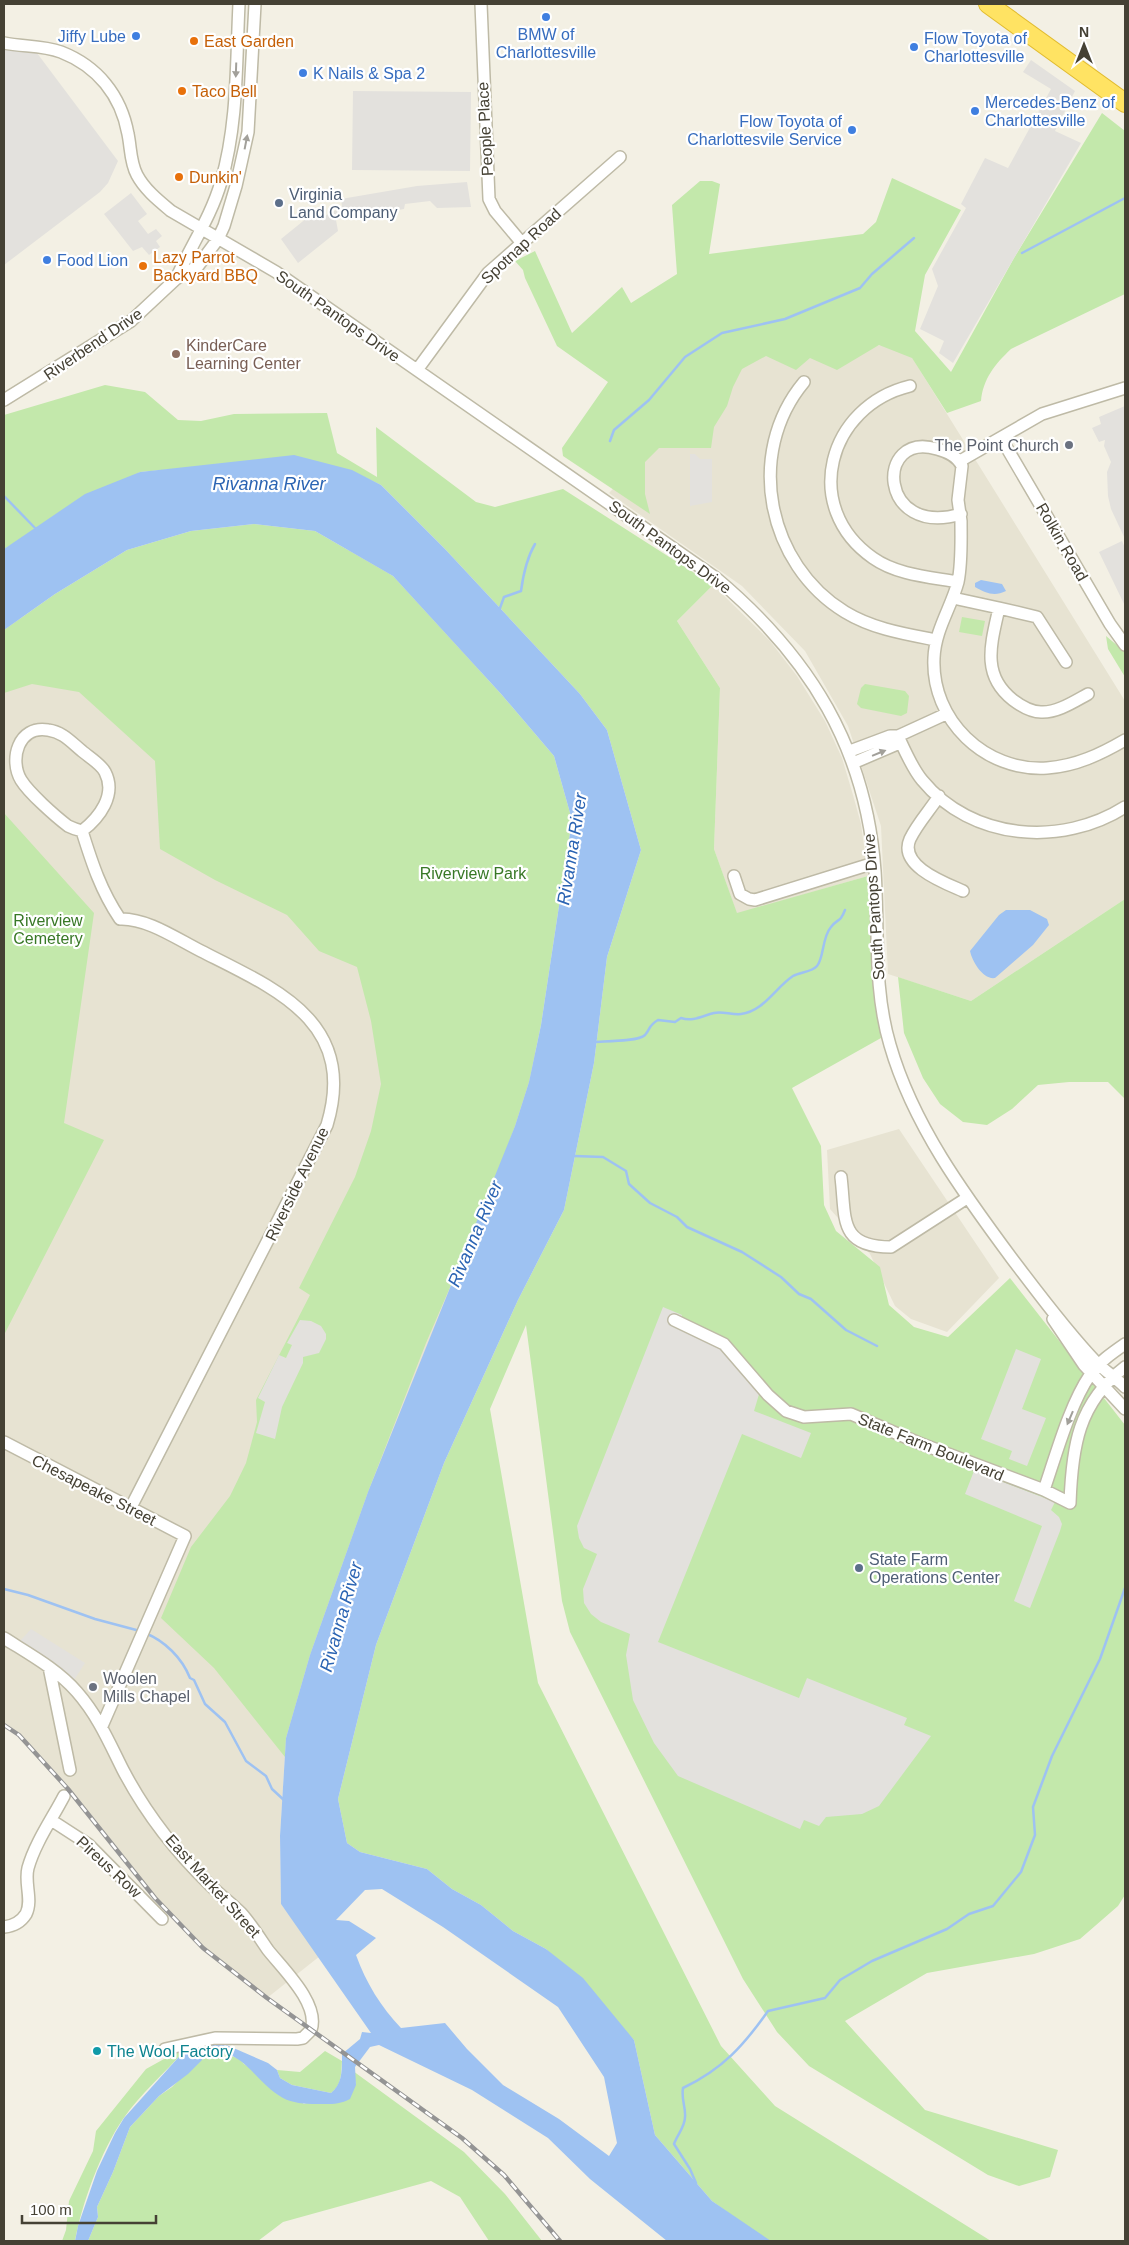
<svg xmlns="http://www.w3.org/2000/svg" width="1129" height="2245" viewBox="0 0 1129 2245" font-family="Arial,sans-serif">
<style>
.residential{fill:#e7e3d2}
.green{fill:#c3e8ab}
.parking{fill:#e3e1dd}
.water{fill:#9ec2f2;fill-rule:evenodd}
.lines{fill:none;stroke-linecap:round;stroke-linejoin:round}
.stream{stroke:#9ec2f2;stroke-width:2.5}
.minor-casing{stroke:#bebaa6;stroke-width:14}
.highway-casing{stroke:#e1bb2f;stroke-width:20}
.minor{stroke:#fff;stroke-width:11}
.highway{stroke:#ffe363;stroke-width:18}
.rail-casing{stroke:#949494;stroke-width:4.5}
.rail{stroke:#fff;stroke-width:2.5;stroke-dasharray:8;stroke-linecap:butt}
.oneway{fill:#a2a09a}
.shop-dot{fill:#3f7fe0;stroke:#fff;stroke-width:2}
.food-dot{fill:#e8710a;stroke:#fff;stroke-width:2}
.service-dot{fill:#5c6f8a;stroke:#fff;stroke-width:2}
.education-dot{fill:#8d6e63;stroke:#fff;stroke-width:2}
.worship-dot{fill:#6b7280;stroke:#fff;stroke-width:2}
.culture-dot{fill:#0f9aa8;stroke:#fff;stroke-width:2}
.labels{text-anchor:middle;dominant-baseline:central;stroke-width:4.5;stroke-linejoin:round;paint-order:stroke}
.shop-label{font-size:16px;fill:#366cbe;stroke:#fff;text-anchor:start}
.food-label{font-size:16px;fill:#c56008;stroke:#fff;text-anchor:start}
.street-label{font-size:16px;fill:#454134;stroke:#fff}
.service-label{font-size:16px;fill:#4e5e75;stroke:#fff;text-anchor:start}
.education-label{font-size:16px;fill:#785e54;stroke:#fff;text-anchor:start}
.worship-label{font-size:16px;fill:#5b616d;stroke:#fff;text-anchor:end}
.park-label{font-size:16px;fill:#387826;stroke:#fff}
.culture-label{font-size:16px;fill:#0d838f;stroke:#fff;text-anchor:start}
.water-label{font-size:18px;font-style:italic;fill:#2b64b3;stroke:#fff}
</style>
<rect width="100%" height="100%" fill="#f3f0e4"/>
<path class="residential" d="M903,343L1125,701V899L971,1001L888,974L881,826L848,726L805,651L742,586L609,493L742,358Z
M360,548L478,651L539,1080L286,1738L280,1836L281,1904L320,1956L267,1998L203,1948L155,1898L68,1789L19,1736L4,1725V622Z
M713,585L770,641L797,676L825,721L842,758L853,795L861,824L868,876L737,914L714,849L720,688L677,621Z
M899,1129L999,1278L947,1332L911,1319L895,1306L870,1254L830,1209L827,1150Z"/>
<path class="green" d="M1102,113L1125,131V294L1011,349C995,364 983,379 981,401L947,413L912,358L879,345L837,370L810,358L796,370L766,356L742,369L733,387L727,406L714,427L711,448H659L645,462V494L650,514L563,456L562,448L608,382L557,346L525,278L523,270L515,261L535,251L572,333L622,287L631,303L677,274L672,205L700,181H712L720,184L709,254L863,234L876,222L892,178L961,210L925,275L915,331L951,372L1014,258Z
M105,385L145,392L178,420L201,421L234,414L327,413L337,453L377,477L376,427L476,502L495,507L563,489L713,585L677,621L720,688L714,849L737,913L868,876L873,986L881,1038L792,1088L821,1146L824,1205L836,1231L880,1267L889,1305L914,1327L948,1337L1010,1278L1125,1425V1895L1118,1906L1080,1939L1034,1954L927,1973L845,2021L925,2110L1058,2150L1050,2177L1019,2186L988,2175L809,2066L777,2032L743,1979L570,1632L562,1601L526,1325L490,1409L538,1683L721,2046L775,2106L991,2241L766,2240L712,2201L655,2135L634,2040L546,1949L513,1931L481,1905L452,1889L427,1869L360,1852L347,1843L338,1799L376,1645L444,1463L518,1300L564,1210L594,1063L607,957L641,850L607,730L580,694L445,549L381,485L352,471L207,466L140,472L4,549V415Z
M254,524L315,531L393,576L502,695L554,756L572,820L541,1025L529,1082L515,1126L486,1204L426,1343L368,1492L310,1655L286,1738L285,1757L214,1668L161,1618L191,1547L230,1496L246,1463L257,1422L256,1400L310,1295L299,1288L355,1177L371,1131L381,1084L371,1021L357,967L319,951L287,915L215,880L160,849L155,761L79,692L32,684L4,693V630L55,594L127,550L191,531Z
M962,617L985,621L982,636L959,632Z
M1106,636L1125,652V677L1108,649Z
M865,684L905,691L909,696L907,713L901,716L861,708L857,704L861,688Z
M4,813L94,913L64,1123L104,1140L4,1335Z
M1125,899V1123V1099L1108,1082H1069L1038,1085L1012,1109L987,1125L963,1122L940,1104L923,1078L904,1033L898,977L971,1001Z
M185,2050C165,2073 140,2094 123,2119C101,2151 82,2203 75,2241H62L66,2230L69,2201L93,2151L96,2131L146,2069L173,2054Z
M217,2051L240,2059L244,2064L304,2104L356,2085L353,2071L464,2152L505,2194L542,2241H489L460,2197L431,2181L283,2222L258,2241H88L98,2217L97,2207L113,2172L130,2127L159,2096L172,2087L204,2054Z
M325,2051L342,2061C341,2074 342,2085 331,2093L292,2085L280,2078L277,2070L300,2072Z"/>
<path class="parking" d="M6,48L37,53L118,161L108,183L100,192L4,265V50Z
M1031,60L1075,91L1055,131L1081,143L953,363L939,353L944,341L920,329L938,286L932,269L966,208L961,204L985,158L1008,168L1051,89L1023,72Z
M353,91L471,92L470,171L352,170Z
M467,182L471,207L437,208L430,201L405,204L404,209L348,219L346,216L336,220L338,231L298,263L281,239L318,209L323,217L342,207L341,199L417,186Z
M131,193L147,214L138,221L148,234L156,229L162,236L156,241L160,247L149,255L142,247L133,251L104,214Z
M1125,406V539L1111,509L1108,496L1107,472L1111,462L1104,446L1105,440L1099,442L1092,428L1101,424L1099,417Z
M690,454H695L700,459H712V502L690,506Z
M1122,541L1125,548V606L1099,552Z
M663,1307L682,1315L678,1326L722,1350L760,1391L754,1411L811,1433L801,1458L742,1434L658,1642L799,1698L807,1678L907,1718L904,1725L931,1736L879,1806L862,1814L826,1817L819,1826L804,1820L800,1829L678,1776L654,1743L633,1700L626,1655L630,1634L601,1622L591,1614L584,1603L583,1589L597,1554L584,1548L579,1538L577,1526Z
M300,1320L311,1321L321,1326L326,1334V1339L319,1353L303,1357V1363L282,1407L275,1439L256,1433L265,1402L258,1398L279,1355L286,1358L292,1345L287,1343Z
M1016,1349L1041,1359L1022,1409L1046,1418L1027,1466L1009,1459L1012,1451L981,1439Z
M974,1471L1055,1502L1051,1510L1059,1517L1062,1524L1060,1531L1030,1608L1014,1601L1042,1526L965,1494Z
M31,1629L85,1663L74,1680L20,1641Z"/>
<path class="water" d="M294,455L352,470L381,485L445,549L580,694L607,730L641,850L607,957L594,1063L564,1210L518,1300L444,1463L376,1645L338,1799L347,1843L360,1852L427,1869L452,1889L481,1905L513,1931L546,1949L583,1978L634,2040L655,2135L712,2201L771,2241H667L590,2179L548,2138L472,2090L379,2045L370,2047L355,2067L356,2085L350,2099C339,2105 329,2104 316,2104C305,2104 292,2103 283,2098C252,2081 244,2045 204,2054L202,2060L188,2074L159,2096L130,2127L113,2172L97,2207L98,2217L88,2241H75L78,2226L97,2171L115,2133L124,2118L185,2050L222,2043L268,2063L277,2070L280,2078L292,2085L331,2093C343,2084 342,2068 342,2054L360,2039L362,2032L371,2033L281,1904L280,1836L286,1738L310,1655L368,1492L515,1126L529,1082L541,1025L572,820L554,756L502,695L393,576L315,531L254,524L191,531L127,550L55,594L4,630V549L85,494L140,472ZM382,1889L443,1927L558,2007L604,2077L617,2143L609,2156L559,2119L503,2085L467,2049L445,2023L401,2028C381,2007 366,1983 356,1955L376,1938L349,1921L336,1920L365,1890Z
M981,580L1002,584L1006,591C994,597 986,593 975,587V583Z
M1006,910H1030L1047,919L1049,925L1033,945L995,978C983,980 972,961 970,951L999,915Z"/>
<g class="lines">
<path class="stream" d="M1022,253L1125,198
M610,441L614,430L649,400L685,357L722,333L785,319L860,288L872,274L914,238
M4,496L35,528
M500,608L504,597L521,591C523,576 528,556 535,544
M593,1042C604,1041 638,1042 645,1035C651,1028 648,1026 658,1020L675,1022L681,1018C693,1022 702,1016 714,1013C722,1011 732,1015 741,1014C764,1011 775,988 793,976C800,972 812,972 817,966C824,958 822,937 831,927C838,918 840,923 845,910
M574,1156L603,1157L626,1171L629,1184L650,1203L677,1217L687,1227L742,1252L781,1277L799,1294L811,1299L846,1330L877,1346
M4,1589L28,1595L95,1619L140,1631
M145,1633C165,1641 182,1658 190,1678L194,1680L205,1704L225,1722L246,1761L266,1776L272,1789L285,1801
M696,2183L690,2169L674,2144C677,2135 685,2127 685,2117C686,2107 681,2100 683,2088C723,2069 744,2045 768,2011L825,1998L840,1980L872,1961L947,1929L969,1914L993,1906L1021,1872L1035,1835L1033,1807L1052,1756L1100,1659L1125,1588"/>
<g class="minor-casing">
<path id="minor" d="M481,4L489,199L495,211L521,242
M4,43C23,47 42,45 61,52C97,66 121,95 128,134C131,148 130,162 137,175C145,190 159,201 171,211L276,272L716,578C810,657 866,748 875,871C879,930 873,988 890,1045C913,1125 964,1194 1013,1260C1039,1294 1067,1332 1096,1362C1105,1371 1116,1378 1125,1387
M176,279C190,247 211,217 221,182C238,124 236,63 239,4
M417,370L488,273L620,157
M804,382C744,454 768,565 845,612C873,629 905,634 936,640
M910,386C828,406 800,507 873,558C897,575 930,577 958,582
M4,400L131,321L176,279L198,266L218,239L224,226L236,186L248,132L255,4
M1001,438L1110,624L1125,645
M960,461L1042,414L1125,388
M961,514C878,539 874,430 937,449C948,452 957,456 962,466L958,500L961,521C961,541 962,562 958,582C951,608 935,630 934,658C931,720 985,772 1047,768C1076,766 1101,754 1125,740
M953,598L999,608C991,644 981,675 1013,700C1021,706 1031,712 1041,712C1057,713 1075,701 1088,694
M999,608L1037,617L1066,662
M898,736C905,751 912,768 922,780C972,841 1062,847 1125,807
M850,751L890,736H898L946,714
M853,763L895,745L898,736
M939,796C930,810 917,824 910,839C898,866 945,883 963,891
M82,831C78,830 72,828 68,826C55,816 29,793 21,780C9,760 18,725 48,730C63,732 71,742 82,751C89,757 101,764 105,772C117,795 99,818 82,831C92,863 101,891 120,919C147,918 177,939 201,951C276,989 358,1022 327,1125L130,1509
M734,876L740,894L749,899L755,900L874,863
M841,1177C846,1218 838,1247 891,1247L967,1198
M1053,1319L1084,1365L1125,1409
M674,1320L724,1344L768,1395L786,1411L804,1417L851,1414L919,1443L1044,1490L1070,1503C1072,1447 1078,1403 1125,1367
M4,1442L185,1536L102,1726
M1044,1490C1056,1455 1070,1404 1090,1375C1099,1362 1112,1353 1125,1344
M4,1638C29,1654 57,1669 77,1692C98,1716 109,1742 123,1770C145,1812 176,1852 210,1885C220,1895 231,1903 241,1913C251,1924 259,1937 268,1950C283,1969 320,2004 311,2030L303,2038L297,2039L215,2038L165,2049
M49,1667L70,1770
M51,1820L88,1844L162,1919
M4,1927C13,1926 21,1922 26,1914C33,1900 24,1883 28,1868C35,1843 52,1819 64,1796"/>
</g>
<g class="highway-casing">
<path id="highway" d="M988,4L1125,103"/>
</g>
<use href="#minor" class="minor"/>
<use href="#highway" class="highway"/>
<g class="rail-casing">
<path id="rail" d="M4,1725L19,1735L68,1789L155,1898L203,1948L267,1998L462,2138L504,2175L560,2241"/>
</g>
<use href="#rail" class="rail"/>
</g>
<defs><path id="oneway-solid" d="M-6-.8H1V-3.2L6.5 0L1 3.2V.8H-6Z" transform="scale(1.25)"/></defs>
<g class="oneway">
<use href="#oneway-solid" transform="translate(236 70) rotate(92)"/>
<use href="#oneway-solid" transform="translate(246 142) rotate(-79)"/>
<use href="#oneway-solid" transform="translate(879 753) rotate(-22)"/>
<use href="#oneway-solid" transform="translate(1070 1418) rotate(113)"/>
</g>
<g class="shop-dot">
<circle cx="546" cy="17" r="5"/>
<circle cx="136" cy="36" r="5"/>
<circle cx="914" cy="47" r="5"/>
<circle cx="303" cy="73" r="5"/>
<circle cx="975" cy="111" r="5"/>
<circle cx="852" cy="130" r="5"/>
<circle cx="47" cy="260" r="5"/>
</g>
<g class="food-dot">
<circle cx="194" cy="41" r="5"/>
<circle cx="182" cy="91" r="5"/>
<circle cx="179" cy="177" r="5"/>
<circle cx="143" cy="266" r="5"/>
</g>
<g class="service-dot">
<circle cx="279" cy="203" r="5"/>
<circle cx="859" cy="1568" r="5"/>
</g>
<circle class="education-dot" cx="176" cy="354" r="5"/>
<g class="worship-dot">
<circle cx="1069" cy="445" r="5"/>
<circle cx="93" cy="1687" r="5"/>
</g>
<circle class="culture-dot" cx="97" cy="2051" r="5"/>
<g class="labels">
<g class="shop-label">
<text x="546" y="34" text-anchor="middle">BMW of<tspan x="546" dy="18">Charlottesville</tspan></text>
<text x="126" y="36" text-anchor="end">Jiffy Lube</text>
<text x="924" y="38">Flow Toyota of<tspan x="924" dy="18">Charlottesville</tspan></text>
<text x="313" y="73">K Nails &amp; Spa 2</text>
<text x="985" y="102">Mercedes-Benz of<tspan x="985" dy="18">Charlottesville</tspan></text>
<text x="842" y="121" text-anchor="end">Flow Toyota of<tspan x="842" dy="18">Charlottesvile Service</tspan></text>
<text x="57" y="260">Food Lion</text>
</g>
<g class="food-label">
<text x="204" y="41">East Garden</text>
<text x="192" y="91">Taco Bell</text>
<text x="189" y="177">Dunkin'</text>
<text x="153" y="257">Lazy Parrot<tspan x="153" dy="18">Backyard BBQ</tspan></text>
</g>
<g class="street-label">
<text transform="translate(485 129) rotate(-93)">People Place</text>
<text transform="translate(521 246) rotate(-43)">Spotnap Road</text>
<text transform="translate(338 316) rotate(35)">South Pantops Drive</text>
<text transform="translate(93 344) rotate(-34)">Riverbend Drive</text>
<text transform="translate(1062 542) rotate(60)">Rolkin Road</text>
<text transform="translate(670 547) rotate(36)">South Pantops Drive</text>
<text transform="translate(874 907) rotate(-94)">South Pantops Drive</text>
<text transform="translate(297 1184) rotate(-64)">Riverside Avenue</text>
<text transform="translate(931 1447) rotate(22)">State Farm Boulevard</text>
<text transform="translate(94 1490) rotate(27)">Chesapeake Street</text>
<text transform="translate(109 1867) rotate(43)">Pireus Row</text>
<text transform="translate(213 1886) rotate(48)">East Market Street</text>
</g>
<g class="service-label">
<text x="289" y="194">Virginia<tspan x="289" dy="18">Land Company</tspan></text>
<text x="869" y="1559">State Farm<tspan x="869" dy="18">Operations Center</tspan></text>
</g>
<g class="education-label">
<text x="186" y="345">KinderCare<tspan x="186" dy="18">Learning Center</tspan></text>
</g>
<g class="worship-label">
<text x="1059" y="445">The Point Church</text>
<text x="103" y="1678" text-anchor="start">Woolen<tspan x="103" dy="18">Mills Chapel</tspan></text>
</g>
<g class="park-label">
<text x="473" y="873">Riverview Park</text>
<text x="48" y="920">Riverview<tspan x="48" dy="18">Cemetery</tspan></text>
</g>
<g class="culture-label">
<text x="107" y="2051">The Wool Factory</text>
</g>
<g class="water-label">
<text x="269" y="484">Rivanna River</text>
<text transform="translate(572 849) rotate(-81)">Rivanna River</text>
<text transform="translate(475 1234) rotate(-67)">Rivanna River</text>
<text transform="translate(341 1617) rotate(-74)">Rivanna River</text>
</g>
</g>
<rect width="1129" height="2245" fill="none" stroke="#454134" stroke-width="10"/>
<g transform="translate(1084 45)" stroke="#ffffff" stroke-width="4" paint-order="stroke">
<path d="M0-4L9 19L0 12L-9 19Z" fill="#454134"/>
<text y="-8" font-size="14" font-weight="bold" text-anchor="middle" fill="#454134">N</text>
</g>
<path d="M22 2215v8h134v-8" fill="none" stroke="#454134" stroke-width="2.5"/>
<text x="30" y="2215" font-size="15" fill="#454134" stroke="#ffffff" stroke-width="4" paint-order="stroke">100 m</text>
</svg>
